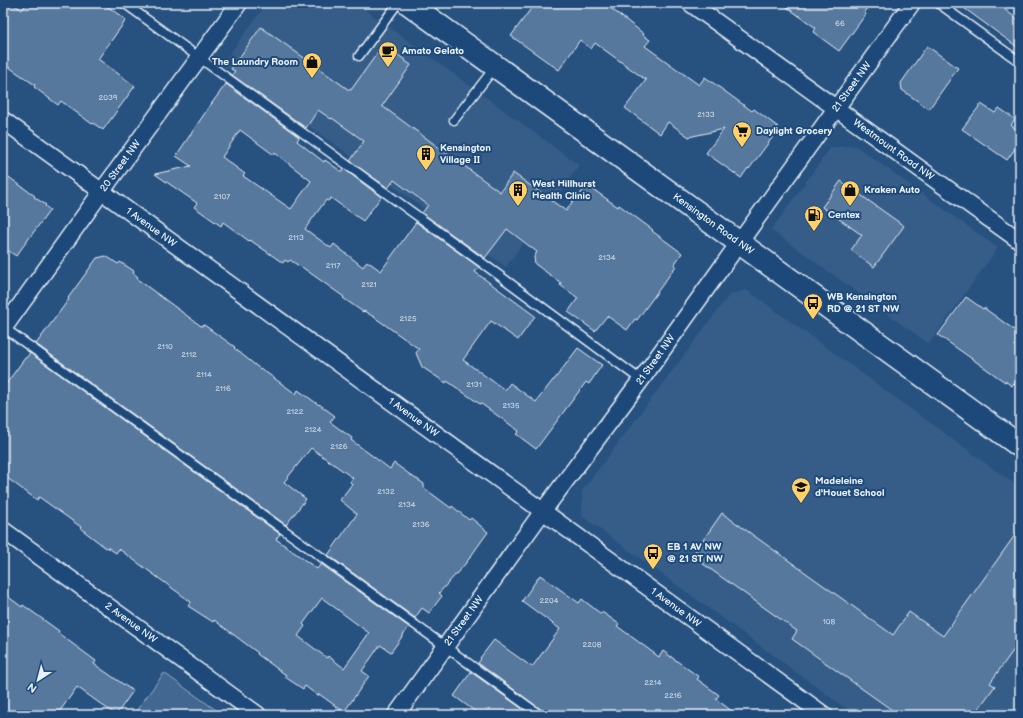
<svg xmlns="http://www.w3.org/2000/svg" width="1023" height="718" viewBox="0 0 1023 718" font-family="'Balsamiq Sans',sans-serif">
<style>
.built{fill:#355d88}
.green{fill:#436891;stroke:#96acc4}
.building{fill:#57789d;stroke:#e8f1f8;fill-rule:evenodd}
.lines{fill:none;stroke-linecap:round;stroke-linejoin:round}
.lane-casing{stroke:#e8f1f8;stroke-width:11}
.street-casing{stroke:#e8f1f8;stroke-width:19}
.secondary-casing{stroke:#e8f1f8;stroke-width:25}
.lane{stroke:#1f4a7a;stroke-width:8}
.street{stroke:#1f4a7a;stroke-width:16}
.secondary{stroke:#1f4a7a;stroke-width:22}
.labels{text-anchor:middle;dominant-baseline:central;stroke-width:4;stroke-linejoin:round;paint-order:stroke}
.number-label{font-size:8px;fill:#c4d3e1}
.poi-label{font-size:10px;font-weight:bold;fill:#e8f1f8;stroke:#1f4a7a;text-anchor:start}
.street-label{font-size:10px;fill:#e8f1f8;stroke:#1f4a7a}
</style>
<rect width="100%" height="100%" fill="#27517f"/>
<filter id="ink" filterUnits="userSpaceOnUse"><feTurbulence type="fractalNoise" baseFrequency=".025" numOctaves="2"/><feDisplacementMap in="SourceGraphic" scale="8" xChannelSelector="R" yChannelSelector="G"/><feConvolveMatrix kernelMatrix="1 2 1 2 8 2 1 2 1" color-interpolation-filters="sRGB"/></filter>
<g filter="url(#ink)">
<path class="built" d="M267,3H356L579,165L506,267L222,64Z
M856,146L998,248L929,344L771,230L831,147Z
M747,290L1020,488V715H855L582,516V491L729,295Z"/>
<path class="green" d="M164,673L223,715H133Z"/>
<path class="building" d="M3,3H12L22,10L27,3H103L126,20L98,59L135,86L103,130L93,123L92,124L61,101L58,105L34,87L35,85L3,63Z
M535,3H604L644,34L643,35L650,40L645,46L699,85L705,77L752,111L754,109L778,127L776,129L778,130L749,169L748,168L741,178L706,153L724,129L689,137L668,122L660,134L625,108L646,80L595,43L591,49L580,40L559,70L511,36Z
M781,3H871L864,12L866,14L839,51L813,32L816,28Z
M957,3H996L1020,21V49Z
M261,27L349,90V89L351,90L383,45L388,49V48L405,60V61L411,65L382,106L500,192L513,173L566,211L577,195L579,196L587,185L618,207L619,205L653,230L652,231L682,253L674,265L676,266L637,320L635,319L627,330L607,316L595,331L568,312L578,298L560,285L561,283L535,264L534,257L537,252L507,229L485,258L422,213L428,205L394,180L388,188L350,161L364,141L332,118L331,119L318,110L306,128L232,75L235,71L231,69Z
M927,46L958,68L929,109L902,90L901,83Z
M226,84L299,137L297,141L324,162L325,160L342,172L344,169L381,197L363,221L331,198L328,201L326,200L305,229L331,248L334,244L363,267L367,261L381,271L416,222L479,267L475,272L535,316L518,340L491,321L463,360L505,390L510,383L536,402L553,380H554L578,348L602,365L589,384L586,382L536,449L516,434L519,431L480,403V404L447,381L446,383L422,367L416,353L419,349L374,317L364,311L363,312L343,298L344,297L299,265V266L290,260L288,262L285,260L283,263L250,240L249,241L223,222L221,226L194,207L197,203L155,174L191,166L176,156L209,107ZM240,130L274,155L275,153L311,181L291,209L243,176L245,174L222,157Z
M981,104L995,113L999,108L1015,119L1011,125L1020,132V142L1007,160L962,129Z
M3,173L35,196L34,197L46,205L45,206L50,210L16,256L3,247Z
M841,181L904,226L874,267L851,250L862,235L822,207Z
M106,256L118,264L120,262L134,271L133,273L138,277L137,279L201,326L204,325L235,347L234,348L260,369V368L296,394L298,390L319,405V404L335,416L330,422L352,438L351,440L390,469L394,463L416,479H417L424,484V488L451,508L452,506L469,520L471,518L488,532L466,563L439,593L442,596L429,613L422,608L415,618L328,555L357,514L340,500L352,484L350,482L353,478L311,448L284,482L306,499L286,525L36,344L69,299L68,298L97,258Z
M966,297L983,309L984,308L1020,334V387L1014,383L1012,386L1005,381V382L938,335Z
M30,353L280,534L276,539L317,569L321,564L409,627L391,652L380,645L362,671L369,676L344,712L319,694L318,696L305,686L303,689L285,677L286,675L257,654L258,653L214,620L213,622L188,606L191,602L119,549L116,553L107,547L106,548L80,528L81,527L39,497L37,500L3,475V388L25,358H26ZM322,598L369,633L344,668L328,656L327,658L298,636L305,626L303,624Z
M722,513L893,635L909,612L943,636L1020,528V641L990,683L995,686L974,715H899L792,639L797,631L692,556Z
M540,575L579,603L582,599L601,614L602,612L619,624L617,626L659,657L663,651L699,677L697,679L719,695L716,699L737,715H545L543,711L478,663L481,659L480,658L494,640L532,667L560,629L522,601Z
M3,593L22,607L23,605L59,631L58,633L96,661L94,664L133,691L116,715L77,687L57,715H3Z
M471,672L531,715H480L454,696Z"/>
<g class="lines">
<g class="lane-casing">
<path id="lane" d="M124,3L507,281L641,380
M938,3L1020,62
M359,56L398,3
M454,120L495,67
M3,327L540,715"/>
</g>
<g class="street-casing">
<g id="street">
<path id="s1" d="M690,3L1020,241"/>
<path id="s2" d="M3,120L824,715"/>
<path id="s3" d="M3,329L102,191L239,3"/>
<path id="s4" d="M3,530L258,715"/>
<path id="s5" d="M396,715L543,511L641,380L739,243L912,3"/>
</g>
</g>
<g class="secondary-casing">
<g id="secondary">
<path id="s6" d="M408,3L1020,446"/>
</g>
</g>
<use href="#lane" class="lane"/>
<use href="#street" class="street"/>
<use href="#secondary" class="secondary"/>
</g>
</g>
<defs>
<g id="cafe-pin" transform="scale(1)"><path d="M0 17L-7.5 6A9.5 9.5 0 1 1 7.5 6Z" fill="#ffd166" stroke="#1f4a7a"/><path d="M-5.5-4.5H6V0H3Q3 3.5 0 3.5H-2.5Q-5.5 3.5-5.5 0ZM3-3.2v2h1.7v-2ZM-6 4.5H4V6H-6Z" fill="#111"/></g>
<g id="shop-pin" transform="scale(1)"><path d="M0 17L-7.5 6A9.5 9.5 0 1 1 7.5 6Z" fill="#ffd166" stroke="#1f4a7a"/><path d="M-5-2.5h2.3a2.7 3.5 0 0 1 5.4 0H5L5.5 6h-11ZM-1.5-2.5h3a1.5 2.3 0 0 0-3 0Z" fill="#111"/></g>
<g id="supermarket-pin" transform="scale(1)"><path d="M0 17L-7.5 6A9.5 9.5 0 1 1 7.5 6Z" fill="#ffd166" stroke="#1f4a7a"/><path d="M-6-5.5h2.5l.6 2H6L4.5 2H-2.5L-4.4-4H-6ZM-1.5 3.2a1.3 1.3 0 1 0 .1 0ZM3 3.2a1.3 1.3 0 1 0 .1 0Z" fill="#111"/></g>
<g id="building-pin" transform="scale(1)"><path d="M0 17L-7.5 6A9.5 9.5 0 1 1 7.5 6Z" fill="#ffd166" stroke="#1f4a7a"/><path d="M-4-6H4V6H1V3H-1V6H-4ZM-2.5-4.3h1.7v1.8h-1.7ZM.8-4.3h1.7v1.8H.8ZM-2.5-1h1.7V.8h-1.7ZM.8-1h1.7V.8H.8Z" fill="#111"/></g>
<g id="fuel-pin" transform="scale(1)"><path d="M0 17L-7.5 6A9.5 9.5 0 1 1 7.5 6Z" fill="#ffd166" stroke="#1f4a7a"/><path d="M-5.5-6h7V0h2V4h1.3V-2.5L3-4.5l.8-.8L6-3V5H2.5V1h-1V6h-7ZM-4.2-4.7v3.2H.2V-4.7Z" fill="#111"/></g>
<g id="bus-pin" transform="scale(1)"><path d="M0 17L-7.5 6A9.5 9.5 0 1 1 7.5 6Z" fill="#ffd166" stroke="#1f4a7a"/><path d="M-5-6H5V4H4V6H2V4H-2V6H-4V4H-5ZM-3.5-4V0h7V-4ZM-3.5 1.2v1.5H-2V1.2ZM2 1.2v1.5H3.5V1.2Z" fill="#111"/></g>
<g id="school-pin" transform="scale(1)"><path d="M0 17L-7.5 6A9.5 9.5 0 1 1 7.5 6Z" fill="#ffd166" stroke="#1f4a7a"/><path d="M0-5L7-2L0 1L-7-2ZM-4 1L0 2.5L4 1V4Q0 6-4 4Z" fill="#111"/></g>
</defs>
<g fill-rule="evenodd">
<use href="#cafe-pin" x="388" y="51"/>
<use href="#shop-pin" x="312" y="62"/>
<use href="#supermarket-pin" x="742" y="131"/>
<use href="#building-pin" x="426" y="154"/>
<use href="#building-pin" x="518" y="190"/>
<use href="#shop-pin" x="850" y="190"/>
<use href="#fuel-pin" x="814" y="215"/>
<use href="#bus-pin" x="813" y="303"/>
<use href="#school-pin" x="801" y="487"/>
<use href="#bus-pin" x="653" y="553"/>
</g>
<g class="labels">
<g class="number-label">
<text x="840" y="23">66</text>
<text x="108" y="97">2039</text>
<text x="706" y="114">2133</text>
<text x="222" y="196">2107</text>
<text x="296" y="237">2113</text>
<text x="607" y="257">2134</text>
<text x="333" y="265">2117</text>
<text x="369" y="284">2121</text>
<text x="408" y="318">2125</text>
<text x="165" y="346">2110</text>
<text x="189" y="354">2112</text>
<text x="204" y="374">2114</text>
<text x="474" y="384">2131</text>
<text x="223" y="388">2116</text>
<text x="511" y="405">2135</text>
<text x="295" y="411">2122</text>
<text x="313" y="429">2124</text>
<text x="339" y="446">2126</text>
<text x="386" y="491">2132</text>
<text x="407" y="504">2134</text>
<text x="421" y="524">2136</text>
<text x="549" y="600">2204</text>
<text x="829" y="621">108</text>
<text x="592" y="644">2208</text>
<text x="653" y="682">2214</text>
<text x="673" y="695">2216</text>
</g>
<g class="poi-label">
<text x="402" y="51">Amato Gelato</text>
<text x="298" y="62" text-anchor="end">The Laundry Room</text>
<text x="756" y="131">Daylight Grocery</text>
<text x="440" y="148">Kensington<tspan x="440" dy="12">Village II</tspan></text>
<text x="532" y="184">West Hillhurst<tspan x="532" dy="12">Health Clinic</tspan></text>
<text x="864" y="190">Kraken Auto</text>
<text x="828" y="215">Centex</text>
<text x="827" y="297">WB Kensington<tspan x="827" dy="12">RD @ 21 ST NW</tspan></text>
<text x="815" y="481">Madeleine<tspan x="815" dy="12">d'Houet School</tspan></text>
<text x="667" y="547">EB 1 AV NW<tspan x="667" dy="12">@ 21 ST NW</tspan></text>
</g>
<g class="street-label">
<text stroke="none"><textPath href="#s5" startOffset="776">21 Street NW</textPath></text>
<text stroke="none"><textPath href="#s1" startOffset="251">Westmount Road NW</textPath></text>
<text stroke="none"><textPath href="#s3" startOffset="201">20 Street NW</textPath></text>
<text stroke="none"><textPath href="#s6" startOffset="377">Kensington Road NW</textPath></text>
<text stroke="none"><textPath href="#s2" startOffset="183">1 Avenue NW</textPath></text>
<text stroke="none"><textPath href="#s5" startOffset="440">21 Street NW</textPath></text>
<text stroke="none"><textPath href="#s2" startOffset="507">1 Avenue NW</textPath></text>
<text stroke="none"><textPath href="#s2" startOffset="831">1 Avenue NW</textPath></text>
<text stroke="none"><textPath href="#s5" startOffset="116">21 Street NW</textPath></text>
<text stroke="none"><textPath href="#s4" startOffset="158">2 Avenue NW</textPath></text>
</g>
</g>
<rect width="1023" height="718" fill="none" stroke="#1f4a7a" stroke-width="16"/>
<rect x="8" y="8" width="1007" height="702" fill="none" stroke="#e8f1f8" stroke-width="1.5" filter="url(#ink)"/>
<g transform="translate(38 680) rotate(216)" stroke="#1f4a7a" stroke-width="3" paint-order="stroke">
<path d="M0-3L7 15L0 10L-7 15Z" fill="#e8f1f8"/>
<text y="-6" font-size="11" font-weight="bold" text-anchor="middle" fill="#e8f1f8">N</text>
</g>
</svg>
